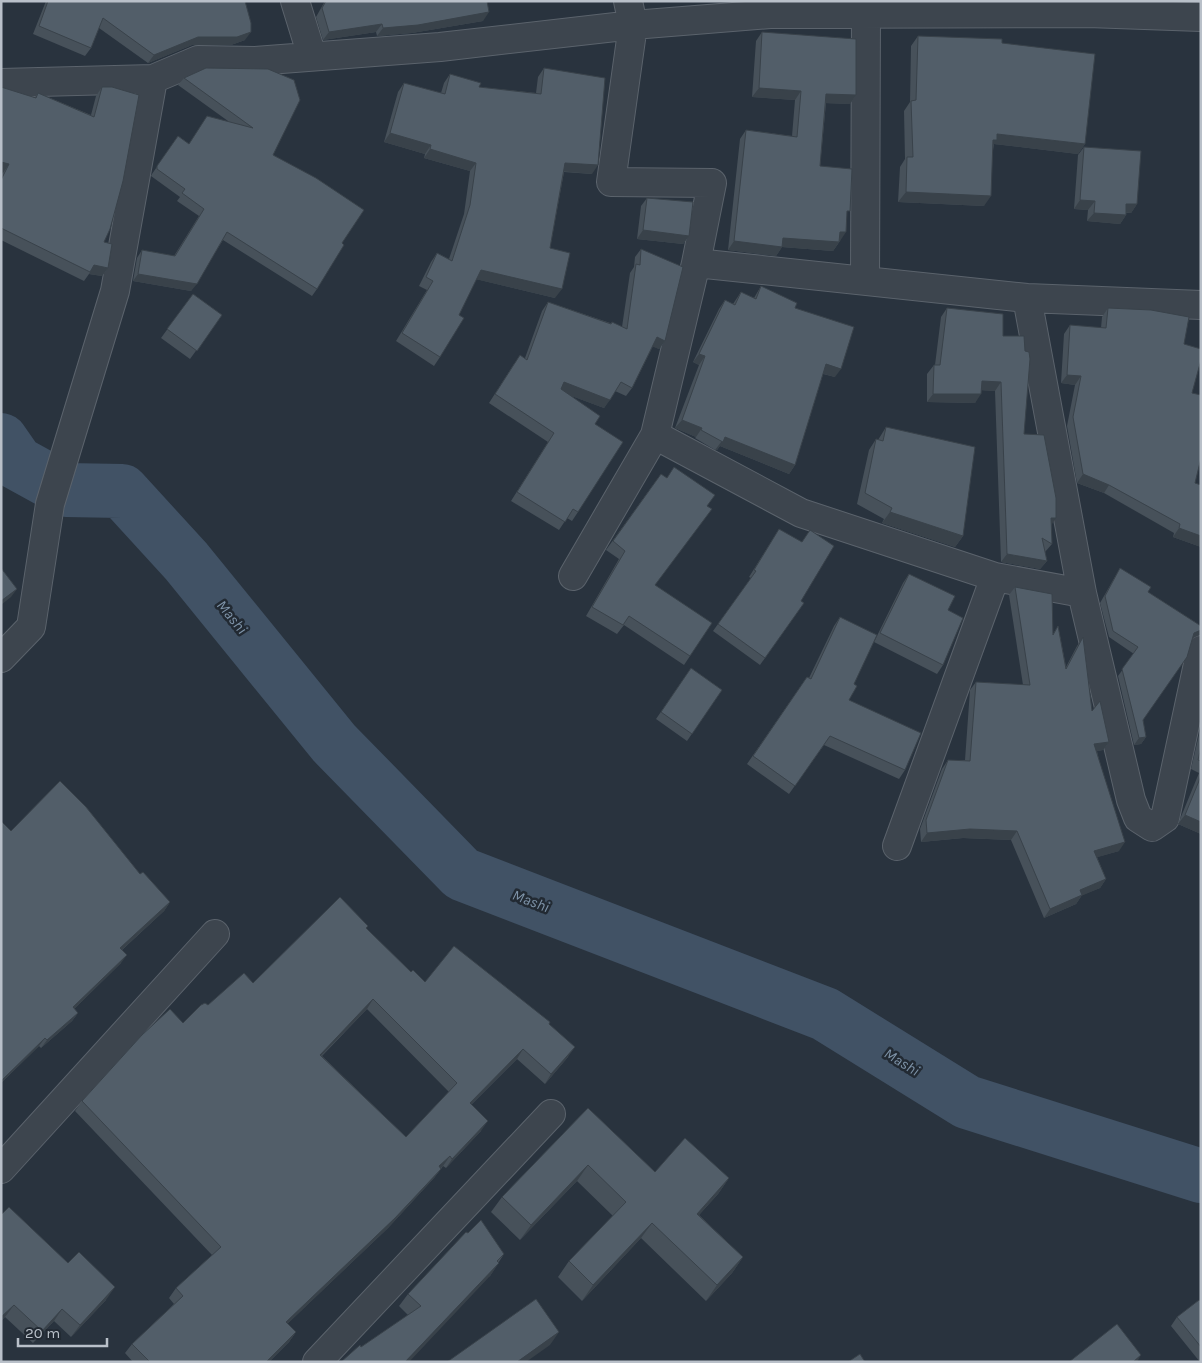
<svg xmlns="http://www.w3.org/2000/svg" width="1202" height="1363" viewBox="0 0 1202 1363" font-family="Karla,sans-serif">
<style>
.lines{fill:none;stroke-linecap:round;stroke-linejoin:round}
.river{stroke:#415265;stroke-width:54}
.minor-casing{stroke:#5b636c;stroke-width:30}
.minor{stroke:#3d454e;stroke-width:28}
.wall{fill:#47515a;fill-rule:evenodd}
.shaded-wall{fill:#39424a}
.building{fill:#525e69;stroke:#39424a;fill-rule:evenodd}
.labels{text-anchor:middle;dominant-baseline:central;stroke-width:5;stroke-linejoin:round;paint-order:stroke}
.water-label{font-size:15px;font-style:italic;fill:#7e93a8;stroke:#222a33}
</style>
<rect width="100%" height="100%" fill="#29333e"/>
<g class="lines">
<path class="river" d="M1,440L17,463L66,490L122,491L186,561L334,743L462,874L825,1014L967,1102L1201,1176"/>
<g class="minor-casing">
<path id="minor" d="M295,1L312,56
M628,1L633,25L611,182L712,183L696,263
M1,83L153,79L198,60L255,61L440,47L633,25L770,14L1088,13L1201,17
M865,280L866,14
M1027,298L1082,593L1131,800L1138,818L1152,827L1165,818L1201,650
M655,435L801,513L995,577L1082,593
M573,576L655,435L696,263L1027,298L1201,305
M1,658L31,627L50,504L115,291L153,79
M897,846L995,577
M1,1169L215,934
M317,1362L551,1114"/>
</g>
<use href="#minor" class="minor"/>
</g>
<path class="wall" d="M46,1H245V40L231,45H192L148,63L99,28L91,48L85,56L33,34Z
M325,1H487L483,21L412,33L377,36L376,32L323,40L316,17Z
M762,32L856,95L850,104L826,103L820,166L847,215L840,241L833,251L782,247L776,256L728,250L740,139L746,130L792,136L795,100L752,97L756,41Z
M918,36L1002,43L1085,144L1078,154L994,144L984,206L898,202L900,167L905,159L904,111L910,102L911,46Z
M206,68L342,243L317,289L312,296L223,240L191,291L133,281L137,258L142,250L174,256L199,216L177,201L180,197L151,176L152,174L178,136L189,144L228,121L178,85L184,78Z
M544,68L592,174L564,172L550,248L555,298L476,279L459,315L440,357L434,366L396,341L427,290L419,286L431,262L437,253L449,259L464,214L470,171L424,158L425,154L384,142L398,92L404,83L441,93L444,83L450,74L479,87L536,93L538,77Z
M102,87L104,242L108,268L102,276L89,274L84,281L1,240V176L35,97L38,93L91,115L96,96Z
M1084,147L1137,204L1131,213H1126V215L1120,224L1087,221L1088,210L1074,209L1078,155Z
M647,198L689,236L683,244L637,239L641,206Z
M641,249L665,341L659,349L653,346L632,388L626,396L615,391L604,408L572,396L595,424L578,512L572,521L567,518L559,530L511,501L548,442L489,403L514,364L525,358L542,311L548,302L622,327L630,273L634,267L635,257Z
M761,286L795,308L835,377L823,374L795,465L789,474L720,446L717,450H715L695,438L696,437L675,428L699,365L693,362L719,309L725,300L733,304L741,292L754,298Z
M193,294L222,315L190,359L161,338Z
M947,308L1003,336L1024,434L1051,526L1052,544L1045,552L1047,561L1040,569L1001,562L995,391L981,390L975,403L927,402V374L934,365H935L941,317Z
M1108,308L1184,344L1192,393L1195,483L1201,547L1173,537L1174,533L1104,493L1077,483L1067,426L1075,385L1061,383L1064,334L1070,325L1101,328L1102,317Z
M886,427L963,536L955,547L882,523L884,519L857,504L869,450L876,439L878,440Z
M661,474L655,586L690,656L684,665L624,625L617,634L586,616L619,559L606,550Z
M779,529L801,601L804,603L760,665L713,631L751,578L749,577Z
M1120,568L1148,592L1201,626V633L1199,635L1192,638L1143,720L1146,737L1141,744L1134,745L1118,676L1134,654L1109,637L1100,603Z
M909,574L948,610L943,665L937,674L874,642L903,583Z
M1015,587L1053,634L1058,626L1066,667L1077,646L1083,637L1092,711L1109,742L1103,750L1097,751L1119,851L1097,857L1106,879L1100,888L1082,895L1076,904L1044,918L1011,840L963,838L921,842L920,829L942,769L948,760H965L970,690L976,682L1023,685L1009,595Z
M840,617L854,684L849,700L905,770L899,779L824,745L789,794L747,764L807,677L809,678L834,626Z
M691,668L722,690L687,741L656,719Z
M1201,726V834L1178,824L1199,773L1191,769Z
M1,821L11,831L140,874L170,902L164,911L122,950L121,963L74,1009L78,1013L72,1021L41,1048L39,1046L1,1083Z
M368,926L366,929L411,972L425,982L549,1024L568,1057L545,1084L517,1059L471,1105L481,1131L446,1168L443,1166L441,1169L434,1178L388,1228L287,1324L296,1332L289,1342L269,1362H133L125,1353L132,1344L174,1304L169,1298L176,1288L212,1255L75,1111L82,1101L183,1023L208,1005ZM367,1009L449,1092L406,1137L322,1056Z
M588,1108L655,1172L729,1178L718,1194L699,1215L743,1257L732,1273L706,1301L641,1238L582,1301L558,1277L569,1261L613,1216L577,1181L520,1240L491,1212L502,1197Z
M1,1215L106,1300L71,1337L54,1321L33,1343L5,1317L1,1321Z
M468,1233L504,1254L490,1276L361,1347L408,1315L399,1306L408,1294Z
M1201,1301V1362H1200L1171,1326L1177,1317Z"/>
<path class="shaded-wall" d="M489,12L483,21L412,33L377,36L383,28Z
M382,24L376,32L323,40L329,32Z
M251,32L245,40L231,45H192L148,63L154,55L198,37Z
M759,88L801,91L795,100L752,97Z
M826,94L856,95L850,104L820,103Z
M390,133L431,145L425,154L384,142Z
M997,134L1085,144L1078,154L994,144L990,150H986Z
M430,149L476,163L470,171L424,158Z
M1,162L9,164L3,173H1Z
M565,163L598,165L592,174L559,171Z
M906,192L991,196L984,206L898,202Z
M1080,200L1095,201L1088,210L1074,209Z
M1126,204H1137L1131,213L1120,212Z
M1094,213L1126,215L1120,224L1087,221Z
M643,230L689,236L683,244L637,239Z
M840,232H846L840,241H834Z
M783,238L839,242L833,251L782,247L776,256L728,250L734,241Z
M94,265L108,268L102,276L89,274Z
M481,270L562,289L555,298L475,279Z
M138,274L197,284L191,291L133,281Z
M657,337L665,341L659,349L651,346Z
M699,354L705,356L699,365L693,362Z
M826,364L841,369L835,377L820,373Z
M1067,375L1081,376L1075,385L1061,383Z
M982,381L1001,382L995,391L976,390Z
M564,382L610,400L604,408L558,391Z
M933,394H981L975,403L927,402Z
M682,420L702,428L696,437L675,428Z
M725,437L795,465L789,474L720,446L717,450H715Z
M1083,474L1109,485L1104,493L1077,483Z
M890,512L963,536L955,547L882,523Z
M1051,518H1056L1050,527Z
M1179,528L1201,536V547L1173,537Z
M1007,554L1047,561L1040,569L1001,562Z
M17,589L11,597L1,605V601Z
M1201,630V633L1199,635L1189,640L1194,633Z
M1146,737L1141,744L1134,745L1139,738Z
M1109,742L1103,750L1088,753L1094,744Z
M1185,815L1201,822V834L1178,824Z
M970,829L1017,831L1011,840L963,838L921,842L927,833Z
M1125,842L1119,851L1088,860L1094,851Z
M1106,879L1100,888L1074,899L1080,890Z
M1082,895L1076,904L1044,918L1050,909Z
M170,902L164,911L114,957L120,948Z
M127,955L121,963L67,1016L73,1007Z
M373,999L367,1009L313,1064L320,1055Z
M78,1013L72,1021L41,1048L47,1040Z
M45,1038L39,1046L1,1083V1081Z
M575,1047L568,1057L545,1084L551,1074Z
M523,1049L517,1059L463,1113L470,1103Z
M488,1121L481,1131L446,1168L452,1159Z
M450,1156L443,1166L432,1176L439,1166Z
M588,1165L577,1181L520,1240L531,1225Z
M441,1169L434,1178L388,1228L279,1332L286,1322Z
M729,1178L718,1194L686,1229L697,1214Z
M652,1223L641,1238L582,1301L593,1285Z
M743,1257L732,1273L706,1301L717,1285Z
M499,1263L490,1276L409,1362H405Z
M115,1287L106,1300L71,1337L80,1325Z
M14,1305L5,1317L1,1321V1317Z
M62,1309L54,1321L33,1343L42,1331Z
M296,1332L289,1342L269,1362H266Z
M559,1332L550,1345L526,1362H517Z
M1141,1355L1137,1362H1133Z"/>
<path class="building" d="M48,1H245L251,23V32L237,37H198L154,55L103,18L91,48L39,26Z
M326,1H487L489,12L418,25L383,28L382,24L329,32L322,8Z
M762,32L856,39V95L826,94L820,166L852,169L850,211H847L846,232H840L839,242L783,238L782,247L734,241L746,130L797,137L801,91L759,88Z
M918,36L1002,39V43L1095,54L1085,144L997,134V140H993L991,196L906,192L907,157H913L911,101L916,100Z
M206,68L268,69L294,80L300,100L273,155L316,178L364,210L342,243L344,245L317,289L227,232L197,284L138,274L142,250L175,256L204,209L182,193L185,189L157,169V166L178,136L189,144L207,116L253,128L184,78Z
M544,68L605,78L598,165L565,163L550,248L570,253L562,289L481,270L459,315L464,318L440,357L402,333L433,281L426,277L437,253L452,261L470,205L476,163L430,149L431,145L390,133L404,83L445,94L450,74L481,83L479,87L541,94Z
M1,87L36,98L38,93L94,117L102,87H112L139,95L123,181L110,229L104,242L112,244L108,268L94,265L90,272L1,228V180L9,164L1,162Z
M1084,147L1141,151L1137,204H1126V215L1094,213L1095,201L1080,200Z
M647,198L693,202L689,236L643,230Z
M641,249L683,267L665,341L657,337L632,388L621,382L610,400L564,382L561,389L600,416L595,424L623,442L578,512L573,509L565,522L517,492L554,433L495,394L520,355L527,360L548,302L611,324L612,322L627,329L636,264L640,265Z
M761,286L797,303L795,308L854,327L841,369L826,364L795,465L725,437L723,442L721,441L701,430L702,428L682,420L705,356L699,354L725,300L735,305L741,292L756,299Z
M193,294L222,315L197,351L167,329Z
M947,308L1003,314V336H1024L1025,351L1029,352L1030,359L1024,434L1044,435L1056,498V518H1051L1052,544L1042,538L1047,561L1007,554L1001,382L982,381L981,394H933L934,365H940Z
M1108,308L1151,310L1189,317L1184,344L1201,349V360L1192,393L1201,395V458L1195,483L1201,485V536L1179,528L1180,524L1109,485L1083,474L1073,417L1081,376L1067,375L1070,325L1106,328Z
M886,427L975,447L963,536L890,512L892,508L865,493L876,439L883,441Z
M674,467L715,495L707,506L712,509L655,585L712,623L690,656L629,616L623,625L592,607L625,551L613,541L661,474L667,478Z
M779,529L802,542L810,530L834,546L801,601L804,603L765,658L718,624L756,571L754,570Z
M1,568L17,589L1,601Z
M1120,568L1151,587L1148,592L1201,626V630L1194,633L1187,657L1143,720L1146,737L1139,738L1122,669L1138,647L1113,631L1105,596Z
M909,574L955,596L948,610L963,618L943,665L880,633Z
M1015,587L1052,594L1053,635L1058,626L1066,669L1083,637L1092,711L1100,701L1109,742L1094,744L1125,842L1094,851L1106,879L1080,890L1082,895L1050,909L1017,831L970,829L927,833L926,820L948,760L970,761L976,682L1030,685Z
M840,617L877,635L854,684L857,686L849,700L921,733L905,770L830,736L795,786L753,756L807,677L811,679Z
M691,668L722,690L692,734L661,712Z
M1201,747V761L1198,760Z
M1201,776V822L1185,815Z
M60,781L86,807L140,874L143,872L170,902L120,948L127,955L73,1007L78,1013L47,1040L45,1038L1,1081V821L11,831Z
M340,897L368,926L366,928L411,972L413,970L425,982L454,946L550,1022L549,1024L575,1047L551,1074L523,1049L470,1103L488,1121L452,1159L450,1156L439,1166L441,1169L395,1218L286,1322L296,1332L266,1362H150L132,1344L183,1296L176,1288L221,1247L82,1101L142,1035L170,1009L183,1023L201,1005L205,1003L208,1005L244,973L253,983ZM373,999L457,1083L406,1137L320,1055Z
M588,1108L655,1172L685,1138L729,1178L697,1214L743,1257L717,1285L652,1223L593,1285L569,1261L626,1202L588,1165L531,1225L502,1197Z
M9,1207L68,1263L79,1252L115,1287L80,1325L62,1309L42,1331L14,1305L1,1317V1215Z
M481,1220L504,1254L497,1261L499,1263L405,1362H341L360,1345L361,1347L421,1306L408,1294L466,1232L468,1233Z
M536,1299L559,1332L517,1362H447Z
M1199,1300L1201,1301V1347L1177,1317Z
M1117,1324L1141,1355L1133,1362H1069Z
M860,1354L865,1362H848Z"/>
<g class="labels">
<g class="water-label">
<text transform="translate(232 617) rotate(51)">Mashi</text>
<text transform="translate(531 901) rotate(21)">Mashi</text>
<text transform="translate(902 1062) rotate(32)">Mashi</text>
</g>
</g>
<rect width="1202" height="1363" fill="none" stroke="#b9c0c9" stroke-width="5"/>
<path d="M18 1338v8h89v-8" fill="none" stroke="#b9c0c9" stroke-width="2.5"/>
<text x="25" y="1338" font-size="15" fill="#b9c0c9" stroke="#222a33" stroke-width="4" paint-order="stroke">20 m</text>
</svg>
